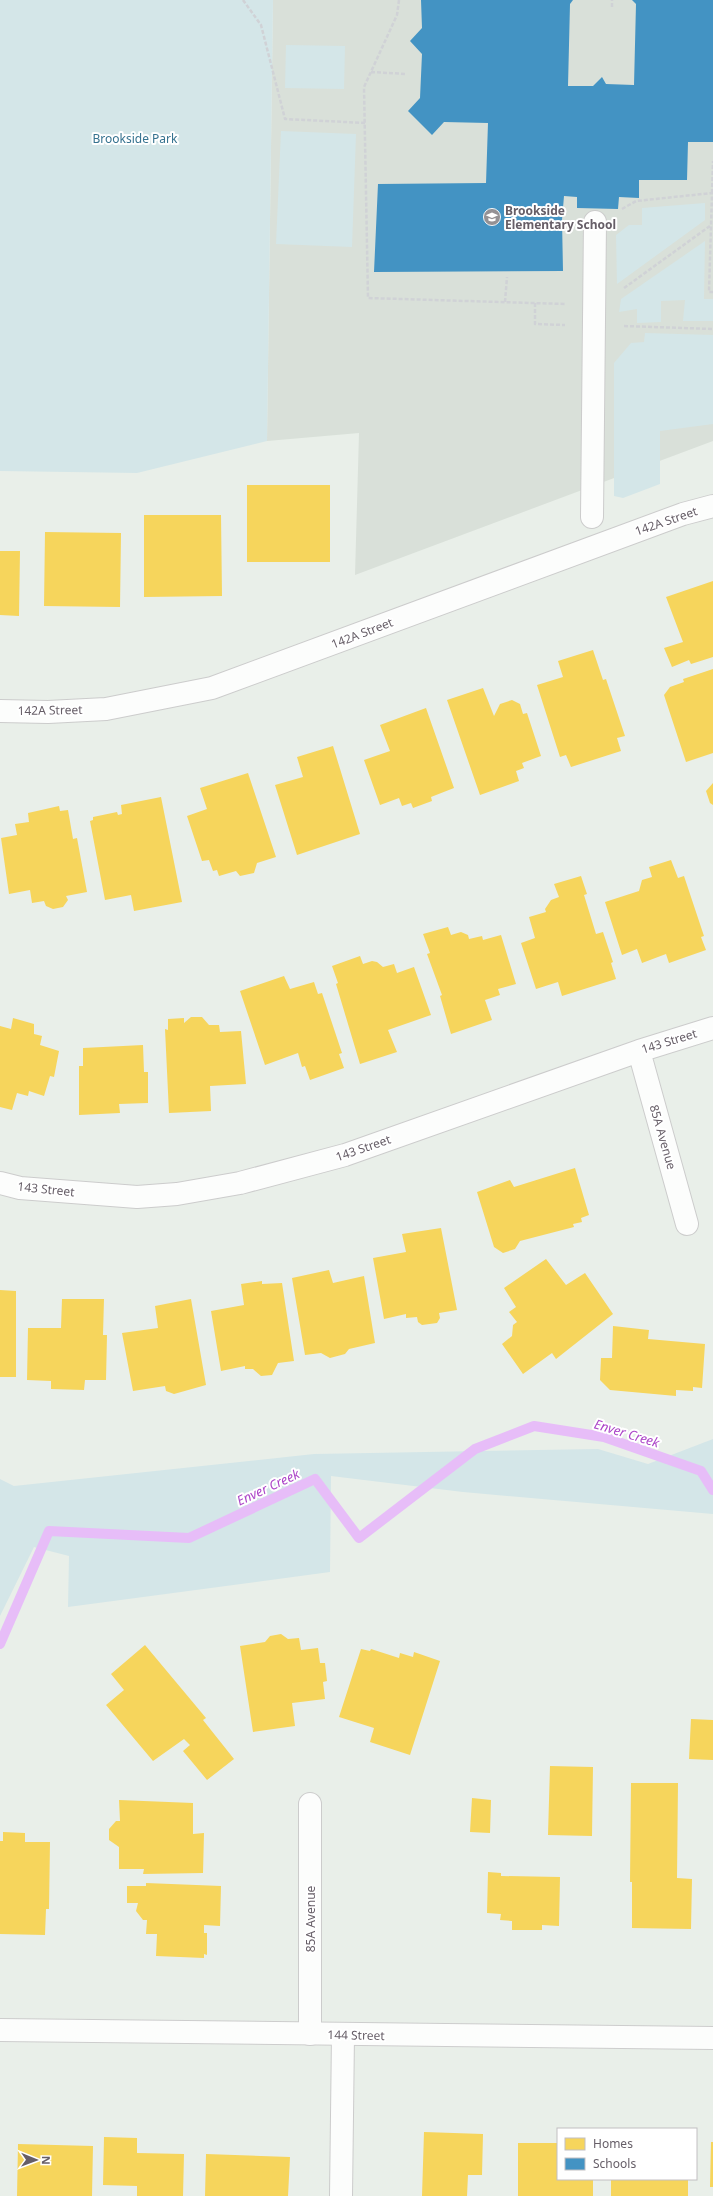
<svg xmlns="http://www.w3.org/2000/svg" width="713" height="2196" viewBox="0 0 713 2196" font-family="'Noto Sans',sans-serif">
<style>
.education{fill:#d9e0d9}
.green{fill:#d4e6e8}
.homes{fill:#f6d55c}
.schools{fill:#4393c3}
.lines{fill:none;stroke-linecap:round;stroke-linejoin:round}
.stream{stroke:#e7bdf8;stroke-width:10}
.street-casing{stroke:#ccc;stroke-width:24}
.secondary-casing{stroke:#cdcdcd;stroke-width:24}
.path{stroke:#d0d2d6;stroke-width:2.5;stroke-dasharray:4 2;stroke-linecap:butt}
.street{stroke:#fcfdfc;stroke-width:22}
.secondary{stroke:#fcfdfc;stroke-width:22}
.labels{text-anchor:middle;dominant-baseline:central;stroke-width:4;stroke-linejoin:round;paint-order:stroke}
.park-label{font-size:12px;fill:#35728f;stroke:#fff}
.poi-label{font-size:12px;font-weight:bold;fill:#665e67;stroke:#fff;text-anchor:start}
.street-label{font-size:12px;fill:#665e67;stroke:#fff}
.water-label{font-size:13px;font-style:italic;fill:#ac45c8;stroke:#fff}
</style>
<rect width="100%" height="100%" fill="#e9efe9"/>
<path class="education" d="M273,0H713V441L355,575L359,433L267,441Z"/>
<path class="green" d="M0,0H273L267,441L137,473L0,471Z
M286,45L345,46L344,89L285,88Z
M281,131L356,134L352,247L276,244Z
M705,203V220L617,284L616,235L629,225H642V208Z
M705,241L704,299H713V321H683L685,300L661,301V322L637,323V309L619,312L621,299Z
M645,333L713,335V424L660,431V484L623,498L614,496V363L631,343L644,342Z
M713,1439V1514L463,1492L331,1476L330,1572L68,1607L69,1556L34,1547L0,1616V1479L14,1486L314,1454L598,1449L648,1464Z"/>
<path class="homes" d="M247,485H330V562H247Z
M144,515H221L222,596L144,597Z
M45,532L121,533L120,607L44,606Z
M0,551H20L19,616L0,615Z
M713,581V657L691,664L689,660L672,667L664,648L683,642L666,597Z
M593,650L603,680L606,679L625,736L617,738L621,751L571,767L566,755L560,757L537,685L563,677L558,661Z
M713,669V753L686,762L664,695L670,687L684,682L683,679Z
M483,688L494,716L500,704L512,700L520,704L523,714L527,713L541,756L522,763L524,768L516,771L519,781L480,795L447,700Z
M426,708L454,788L431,797L432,801L413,808L411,803L402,806L399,798L380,805L364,760L390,751L380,725Z
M333,746L360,834L297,855L275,785L303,777L297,757Z
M248,773L276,857L257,863L254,873L240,876L236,871L219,876L217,870L213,871L209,860L202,861L187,816L207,809L200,788Z
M713,783V805L710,803L706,791Z
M161,797L182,902L134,911L131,895L105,900L90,821L93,820V817L117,812L118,815L122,814L121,805Z
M59,806L60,811L68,810L73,839L77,838L87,892L66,896L68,900L63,907L53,909L46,906L44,901L32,903L30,890L9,894L1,838L17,835L15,824L29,822L28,813Z
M671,860L678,878L684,876L704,936L701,937L706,950L669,963L666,954L642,963L637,949L622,955L605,902L639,891L642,880L652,877L649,867Z
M581,876L587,894L584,895L596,934L603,932L613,962L611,963L616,979L562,996L558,982L536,989L521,943L535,938L529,917L546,912L545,909L551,900L559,897L554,884Z
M448,927L451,935L461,932L468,935L469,939L482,936L483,940L501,935L516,984L498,989L500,995L485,1000L492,1020L451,1034L440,996L442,995L427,954L430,953L423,934Z
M360,956L363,964L372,961L377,962L383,967L394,964L397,973L414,967L431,1015L388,1030L397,1052L360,1064L336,984L338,983L332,966Z
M284,976L290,989L314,982L318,994L322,993L342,1053L339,1054L344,1068L310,1080L305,1066L302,1067L298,1053L265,1065L240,991Z
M191,1017H202L209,1025H219L220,1032L241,1031L246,1084L210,1086L211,1111L169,1113L165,1029L168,1030V1019L184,1018V1023Z
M13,1018L34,1024V1034L42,1036L40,1045L59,1051L54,1077L50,1076L44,1096L29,1091L28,1096L17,1093L12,1110L0,1107V1026L11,1029Z
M143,1045L144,1072H148V1103L119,1104L120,1113L79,1115V1066H83V1048Z
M575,1168L589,1215L581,1218L582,1222L573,1224L574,1227L520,1241L515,1249L503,1253L494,1247L477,1192L510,1180L514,1187Z
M441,1228L457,1310L439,1313L440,1318L437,1323L422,1325L418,1322L417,1317L406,1318V1314L384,1319L373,1258L406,1252L402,1234Z
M546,1259L566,1285L585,1273L613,1314L556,1359L552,1353L523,1374L502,1344L512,1336L513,1325L517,1322L509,1312L516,1307L504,1288Z
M329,1270L333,1283L364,1276L375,1343L349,1349L345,1354L330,1358L321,1353L305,1355L292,1278Z
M262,1281V1284L282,1283L294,1361L278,1363L272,1375L261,1376L253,1369H245V1366L221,1371L211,1311L244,1305L241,1284Z
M0,1290L16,1291V1377H0Z
M62,1299H104L103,1335H107L106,1380H85L84,1390L51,1389V1381L27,1380L28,1328H61Z
M191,1299L206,1385L174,1394L166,1391L165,1386L133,1391L122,1333L158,1328L155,1306Z
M613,1326L649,1330L648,1339L705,1344L702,1388L693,1387V1391L676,1390V1396L610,1390L600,1380L601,1358H612Z
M281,1634L288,1639L299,1638L301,1650L318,1648L320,1663H325L327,1681L323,1682L325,1699L292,1703L295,1726L253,1732L240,1646L265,1642L270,1636Z
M145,1645L206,1718L203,1720L234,1759L207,1780L183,1751L190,1745L184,1739L153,1761L106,1705L124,1690L111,1674Z
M361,1649L370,1651L371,1649L399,1658L400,1653L413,1657L414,1652L440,1661L410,1755L370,1742L374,1728L339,1717Z
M691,1719L713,1720V1760L689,1759Z
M550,1766L593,1767L592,1836L548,1835Z
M631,1783H678L677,1878L692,1879L691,1929L632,1928V1882H630Z
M472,1798L491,1800L490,1833L470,1832Z
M119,1800L193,1803V1834L204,1833L203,1873L143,1874L144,1869H119V1847L109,1840V1829L116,1821H120Z
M3,1832L25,1833V1842H50L49,1909H46L45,1935L0,1934V1841H3Z
M488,1872L501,1873V1876L560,1877L559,1926L542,1925V1930H512V1921L500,1920L501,1914L487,1913Z
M146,1883L221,1886L220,1926L204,1925V1933H207V1955L204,1954V1958L156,1956L157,1934H146L147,1920H143L136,1911L138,1903H127V1886H146Z
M424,2132L483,2134L482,2175H468L467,2196H422Z
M104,2137L137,2138V2153L184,2154L183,2196H137V2186L103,2185Z
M711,2142H713V2187H710Z
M518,2143H558V2179H593V2196H518Z
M18,2144L93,2146L92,2196H17Z
M206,2154L290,2157L288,2196H205Z
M611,2179H688V2196H611Z"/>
<path class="schools" d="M421,0H573L570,4L568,86H593L602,77L606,84L634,85L636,4L632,0H713V142H688L687,180H639V198L619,197L618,209L577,208V197L564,196L562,220L563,271L374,272L378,184L486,183L488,123L444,122L432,135L408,111L420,98L422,54L410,41L422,28Z"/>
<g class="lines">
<path class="stream" d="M0,1644L49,1531L189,1538L315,1479L359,1538L475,1449L534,1426L604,1437L701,1471L713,1490"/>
<g class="street-casing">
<path id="street" d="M592,517L595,222
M0,711L48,712L106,709L212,688L683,514L713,506
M639,1051L687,1224
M0,1183L20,1188L137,1197L177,1194L240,1183L345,1155L639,1051L713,1028
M310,1804V2034
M341,2196L343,2035"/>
</g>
<g class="secondary-casing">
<path id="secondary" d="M0,2030L713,2038"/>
</g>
<path class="path" d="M243,0L261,25L285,119L365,123
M399,0L397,15L364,87L368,298L565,304
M612,7V0
M371,72L406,74
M712,193L713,161
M622,209L636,201L712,193L709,292H713
M624,288L710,226
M505,302L507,277
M535,303V324L565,325
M624,326L713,329"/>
<use href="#street" class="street"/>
<use href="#secondary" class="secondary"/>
</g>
<defs>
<g id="school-disc" transform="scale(0.9)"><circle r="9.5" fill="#949194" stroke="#fff"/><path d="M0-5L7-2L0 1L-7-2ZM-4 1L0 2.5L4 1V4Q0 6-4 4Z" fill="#fff"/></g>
</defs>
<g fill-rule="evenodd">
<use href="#school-disc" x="492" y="217"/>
</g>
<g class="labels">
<g class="park-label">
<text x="135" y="138">Brookside Park</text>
</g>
<g class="poi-label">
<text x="505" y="210">Brookside<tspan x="505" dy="14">Elementary School</tspan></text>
</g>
<g class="street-label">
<text transform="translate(666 521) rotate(-19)">142A Street</text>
<text transform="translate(362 633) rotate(-21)">142A Street</text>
<text transform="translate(50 710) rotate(-1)">142A Street</text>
<text transform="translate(669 1041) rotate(-17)">143 Street</text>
<text transform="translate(663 1137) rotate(74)">85A Avenue</text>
<text transform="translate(363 1148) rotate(-19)">143 Street</text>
<text transform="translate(46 1189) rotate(6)">143 Street</text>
<text transform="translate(310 1919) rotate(-90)">85A Avenue</text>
<text transform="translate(356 2035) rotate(1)">144 Street</text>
</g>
<g class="water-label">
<text transform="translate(627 1433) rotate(17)">Enver Creek</text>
<text transform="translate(268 1487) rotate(-25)">Enver Creek</text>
</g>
</g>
<rect x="557" y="2128" width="140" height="52" fill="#ffffff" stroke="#c2bfc2"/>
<rect x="565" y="2138" width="20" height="12" fill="#f6d55c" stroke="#c2bfc2"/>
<text x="593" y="2148" font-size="12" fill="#665e67">Homes</text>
<rect x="565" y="2158" width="20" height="12" fill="#4393c3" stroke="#c2bfc2"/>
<text x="593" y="2168" font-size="12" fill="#665e67">Schools</text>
<g transform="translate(36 2160) rotate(91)" stroke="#ffffff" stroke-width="3" paint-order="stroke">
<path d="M0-3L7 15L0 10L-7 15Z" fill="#665e67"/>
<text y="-6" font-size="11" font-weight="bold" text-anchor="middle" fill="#665e67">N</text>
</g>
</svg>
